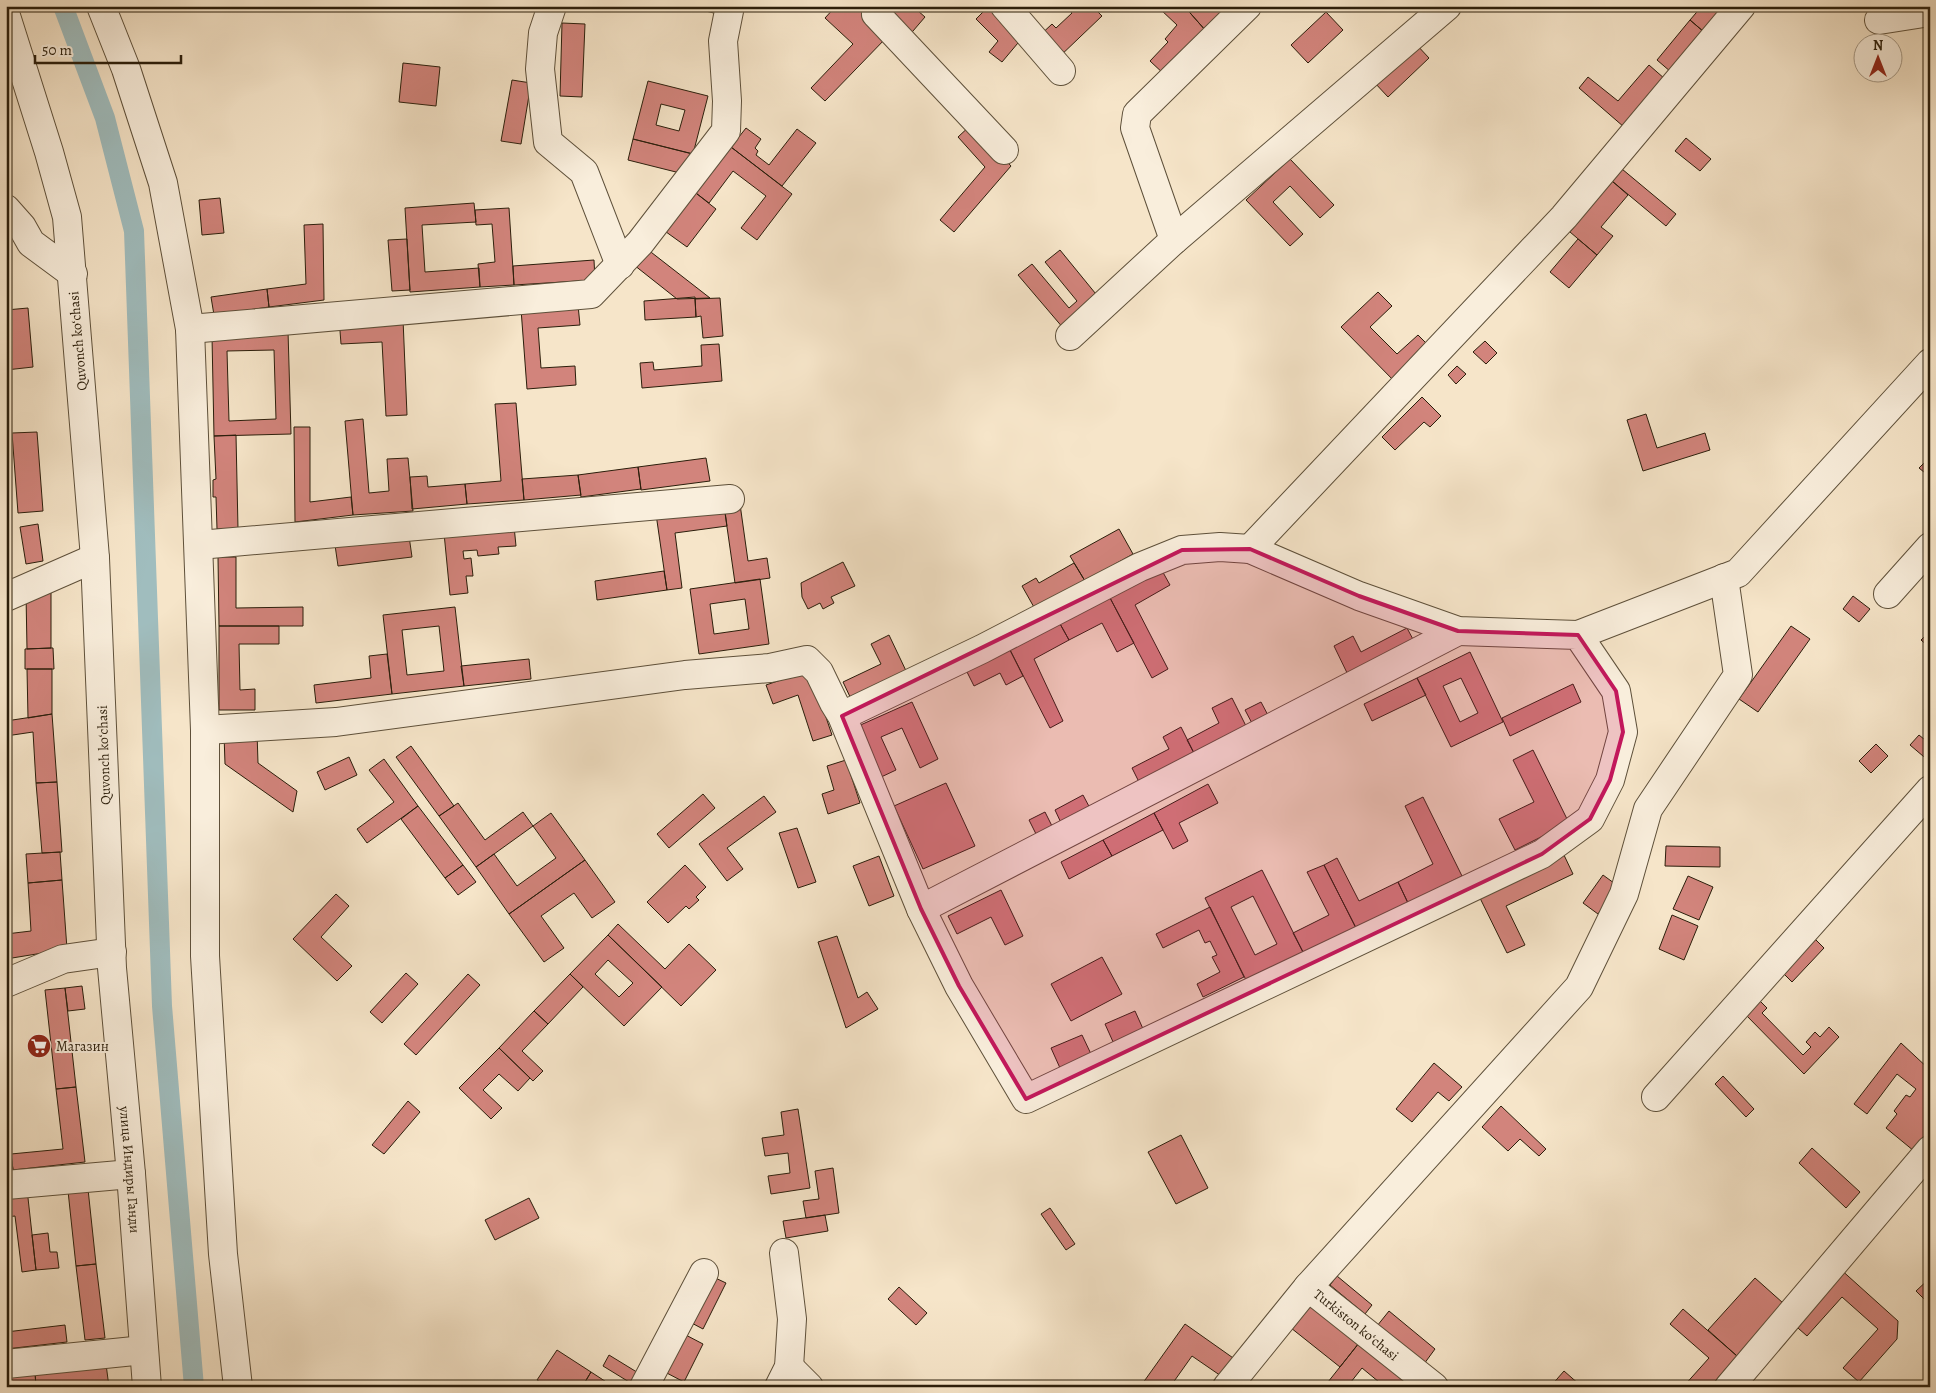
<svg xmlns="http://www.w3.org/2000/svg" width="1936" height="1393" viewBox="0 0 1936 1393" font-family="Alegreya,serif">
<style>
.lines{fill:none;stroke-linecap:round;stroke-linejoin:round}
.canal{stroke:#a0bdbe;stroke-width:20}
.building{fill:#d2847c;stroke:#2b1e0b;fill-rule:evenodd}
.minor-casing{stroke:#5e503a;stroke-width:30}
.minor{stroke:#f9eedc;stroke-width:28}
.marked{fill:#c2185b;fill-opacity:0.2;stroke:#c2185b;stroke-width:4;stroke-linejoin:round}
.labels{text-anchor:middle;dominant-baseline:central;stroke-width:4;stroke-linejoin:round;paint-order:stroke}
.street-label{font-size:14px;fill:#2b1e0b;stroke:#f9eedc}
.poi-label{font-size:14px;fill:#2b1e0b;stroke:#f9eedc;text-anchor:start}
</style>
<rect width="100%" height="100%" fill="#f6e5c9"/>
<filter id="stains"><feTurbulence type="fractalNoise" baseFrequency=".004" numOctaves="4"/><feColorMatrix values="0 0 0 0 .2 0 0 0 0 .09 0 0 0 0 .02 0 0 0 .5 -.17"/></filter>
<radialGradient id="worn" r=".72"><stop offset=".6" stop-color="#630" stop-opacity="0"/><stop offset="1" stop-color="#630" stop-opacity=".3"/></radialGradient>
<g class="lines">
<path class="canal" d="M63,6L105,118L134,231L162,1006L194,1387"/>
</g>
<path class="building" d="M685,6H720L718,14Z
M836,6H867L862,12L887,37L825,101L811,88L853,44L825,18Z
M892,6H920L917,10L925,17L907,38L883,16Z
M989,6H992L1023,37L1002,62L989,52L998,41L976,19Z
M1092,6L1102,16L1057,59L1037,38L1052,24L1056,28L1072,13L1066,6Z
M1163,6H1184L1206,31L1165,75L1150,61L1168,42L1165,39L1177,25L1160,9Z
M1184,6H1231L1206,31Z
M1702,6H1717L1722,11L1704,32L1690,20Z
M1326,12L1343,30L1308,63L1291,45Z
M1690,20L1704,32L1671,72L1657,60Z
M562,23L585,24L582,97L560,96Z
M1415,43L1429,58L1388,97L1374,82Z
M403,63L440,67L436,106L399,102Z
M1649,65L1665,79L1624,127L1579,88L1588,77L1618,101Z
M512,80L531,83L521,144L501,141Z
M648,81L708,96L693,154L633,139ZM661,104L685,110L679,131L656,125Z
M972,124L1011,166L954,232L940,220L985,167L958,137Z
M746,128L761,139L755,148L758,151L756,155L769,165L797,129L816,143L782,186L731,147Z
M1686,138L1711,159L1700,171L1675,151Z
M633,139L693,154L688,175L628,160Z
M727,144L792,194L757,240L741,228L766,196L733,171L709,203L692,190Z
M1290,159L1334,205L1320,218L1290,186L1273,202L1303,234L1290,246L1246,200Z
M1622,169L1676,214L1666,226L1612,181Z
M1612,181L1628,195L1601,227L1613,236L1597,255L1570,232Z
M692,190L716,209L687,247L662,229Z
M220,198L224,233L202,235L199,200Z
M474,203L476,222L422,225L425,272L479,268L480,287L410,292L405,208Z
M509,208L514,285L480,287L478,264L495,262L492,224L476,225L475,210Z
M323,224L324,300L269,307L267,289L306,284L304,225Z
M407,239L410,290L392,291L388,240Z
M1578,239L1597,255L1569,288L1550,272Z
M647,249L710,298L677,299L634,265Z
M1060,250L1100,299L1064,329L1018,275L1032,264L1069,308L1077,301L1045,262Z
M594,260L595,280L514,285L513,266Z
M267,289L269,307L214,315L211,297Z
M1378,292L1392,306L1370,327L1397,354L1418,335L1433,350L1398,385L1341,327Z
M695,297L696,317L645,320L644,301Z
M720,298L723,336L703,338L701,316L696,317L695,299Z
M578,305L580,325L538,328L541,368L575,366L576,385L527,389L521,309Z
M28,308L33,367L6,370V310Z
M339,318L403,319L407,415L386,416L382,342L341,344Z
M288,331L291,434L214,436L212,337ZM274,350L276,419L229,421L227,351Z
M1485,341L1497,353L1486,364L1473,352Z
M719,344L722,381L642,388L640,363L653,362L654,370L702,366L701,345Z
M1457,366L1466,374L1456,384L1448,375Z
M1422,397L1441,416L1430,427L1424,422L1395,450L1382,437Z
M516,403L524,500L467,504L465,484L501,481L495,404Z
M1646,414L1657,448L1705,433L1710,450L1643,471L1627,420Z
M363,419L369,493L389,491L387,459L408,458L413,511L353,515L345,421Z
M294,427H310V502L351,497L353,515L295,522Z
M37,432L43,511L18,513L12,433Z
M236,435L238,529H217L216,497H213V480L216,479L214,436Z
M1930,457V477L1919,468Z
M706,458L710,481L641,490L638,467Z
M638,467L641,489L581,497L578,475Z
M578,475L581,495L524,500L522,479Z
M427,476L428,487L465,484L467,504L412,509L410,477Z
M724,504L727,526L675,533L682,588L667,590L656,514Z
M740,504L748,561L767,558L770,578L735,583L724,506Z
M38,524L43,561L26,564L20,527Z
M514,526L516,546L498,547L499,554L478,556L477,550L463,551L464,559L471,558L473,576H466L468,593L450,595L444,533Z
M1119,529L1133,554L1085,581L1070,556Z
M409,536L412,557L338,566L335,545Z
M218,557H236V608L303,607V626H219Z
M843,562L855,586L831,597L834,603L823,609L820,603L808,609L802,597L801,583Z
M1074,563L1085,581L1035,609L1022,586L1036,578L1039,583Z
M1160,567L1170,585L1135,605L1168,669L1152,678L1109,596Z
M664,571L667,590L597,600L595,581Z
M760,579L769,644L699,654L690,589ZM745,599L749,629L714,634L710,604Z
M51,587V648L27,649L26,594Z
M1109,596L1134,643L1117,652L1102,623L1069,640L1059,622Z
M1853,596L1870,609L1859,622L1843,609Z
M455,607L464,686L392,694L383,615ZM439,626L444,671L407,675L402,630Z
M1059,622L1069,640L1034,659L1063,721L1050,728L1009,648Z
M219,626H279V644H239L240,690L255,689V710H219Z
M1791,626L1810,639L1758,712L1739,699Z
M1407,628L1416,645L1350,679L1334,646L1353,636L1361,652Z
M1930,631V648L1921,640Z
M889,635L908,675L852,701L843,682L881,664L871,644Z
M1008,646L1023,676L1006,685L1000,673L974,686L965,668Z
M51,648H53L54,669H25V649Z
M1470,652L1503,722L1451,747L1417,678ZM1461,678L1478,713L1460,722L1443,686Z
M387,654L392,694L316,703L314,685L371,678L369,656Z
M529,659L531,679L464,686L461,666Z
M27,669H52V714L28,718Z
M810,670L832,735L813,741L798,695L773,704L766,685Z
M1417,678L1426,695L1372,721L1364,704Z
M1573,684L1581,702L1510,736L1502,718Z
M1232,698L1248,730L1196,757L1187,740L1219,723L1212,708Z
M912,702L938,759L920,768L902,728L881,737L896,770L879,778L856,727Z
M1261,702L1270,719L1254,727L1245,710Z
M1930,703V715L1924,710Z
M52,714L57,782L36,783L33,732L6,736V721Z
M1181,727L1196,757L1141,786L1132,768L1169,749L1163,737Z
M257,732L258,763L297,791L293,812L225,764L224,734Z
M1919,735L1930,744V762L1910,745Z
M1876,744L1888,756L1871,773L1859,761Z
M411,746L454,806L439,816L396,757Z
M1533,750L1569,823L1515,850L1499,819L1534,802L1513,760Z
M349,757L357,775L325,790L317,772Z
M384,759L418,806L367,843L357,829L394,802L369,770Z
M846,760L860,803L828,814L822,794L834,790L827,766Z
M57,782L62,852L42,853L36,783Z
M946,783L975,846L923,869L894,806Z
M1208,784L1218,803L1179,823L1188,841L1173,849L1154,813Z
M703,794L715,808L669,848L657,834Z
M1083,795L1092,812L1063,827L1055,810Z
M764,796L776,812L727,848L743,869L727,881L699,844Z
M1423,797L1462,876L1408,903L1398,882L1433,864L1405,806Z
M458,803L485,840L523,812L533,826L476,867L439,816Z
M418,806L463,865L445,878L401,819Z
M1045,812L1055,832L1039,840L1029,820Z
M551,813L585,860L509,914L476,867L494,854L517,886L556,858L533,826Z
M1154,813L1163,830L1112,856L1103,840Z
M797,828L816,882L798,888L779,833Z
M1103,840L1112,856L1069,879L1061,862Z
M1666,846L1720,847V867L1665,866Z
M60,852L62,880L28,883L26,854Z
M1563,853L1573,874L1506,906L1525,945L1507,953L1478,894Z
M879,856L894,896L869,906L853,866Z
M1337,858L1359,901L1398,882L1408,903L1356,928L1324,865Z
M585,860L615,902L592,918L574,893L541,916L564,948L544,962L509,914Z
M463,865L476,882L458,895L445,878Z
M685,865L706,887L696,897L699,900L689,909L686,906L668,923L647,902Z
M1324,865L1356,928L1304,954L1293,933L1329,915L1307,872Z
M1262,870L1303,952L1246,980L1205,898ZM1253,896L1277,944L1255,955L1231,907Z
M1603,875L1618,886L1598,914L1583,903Z
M1688,876L1713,887L1699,920L1673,909Z
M62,880L67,949L6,959V934L31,931L28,883Z
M1001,890L1023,936L1005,945L991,917L957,934L948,916Z
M336,894L349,906L321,937L352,966L337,981L293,939Z
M1210,907L1244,977L1203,997L1197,984L1220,972L1212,957L1217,955L1210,941L1205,943L1199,930L1163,948L1156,934Z
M1672,915L1698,926L1684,960L1659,949Z
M618,924L665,969L689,944L716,970L681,1006L608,935Z
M608,935L662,987L624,1026L570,974ZM608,960L633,983L619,997L595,974Z
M837,936L858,998L867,992L878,1009L846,1028L818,942Z
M1814,938L1824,948L1792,982L1782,972Z
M1102,957L1122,994L1071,1021L1051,984Z
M406,973L418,984L382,1023L370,1012Z
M468,974L480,985L416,1055L404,1044Z
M570,974L583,987L548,1024L534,1011Z
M82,986L85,1009L68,1011L65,988Z
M65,988L76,1087L56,1089L45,990Z
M1759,1000L1767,1008L1762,1013L1803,1055L1811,1047L1806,1042L1815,1032L1820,1037L1829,1027L1839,1037L1804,1074L1745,1014Z
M534,1011L548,1024L522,1051L543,1071L533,1081L499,1048Z
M1135,1011L1144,1031L1114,1044L1105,1024Z
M1082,1035L1091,1054L1060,1068L1051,1048Z
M1901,1043L1930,1070V1131L1914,1151L1886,1128L1897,1114L1894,1111L1906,1095L1910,1097L1916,1089L1897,1074L1867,1114L1854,1104Z
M499,1048L530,1078L518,1091L499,1074L483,1090L502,1108L491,1119L459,1088Z
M1434,1063L1462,1087L1449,1101L1438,1092L1412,1122L1396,1109Z
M1723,1076L1754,1109L1746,1117L1715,1084Z
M76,1087L85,1162L13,1170L11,1154L63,1149L56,1089Z
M408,1101L420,1112L384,1154L372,1145Z
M1501,1106L1546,1149L1539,1156L1520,1139L1508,1151L1482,1127Z
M798,1109L810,1188L771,1194L768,1176L790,1173L788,1153L765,1156L762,1138L784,1135L781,1112Z
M6,1113L13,1170L6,1171Z
M1181,1135L1208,1188L1176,1204L1148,1152Z
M1812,1148L1860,1192L1846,1208L1799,1163Z
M833,1168L839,1213L806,1218L803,1201L819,1199L815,1171Z
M27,1189L36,1270L22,1272L15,1216L6,1217V1196Z
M88,1189L96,1264L76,1266L68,1191Z
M529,1198L539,1218L495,1240L485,1220Z
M1050,1208L1075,1244L1066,1250L1041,1214Z
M825,1215L828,1231L786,1238L783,1221Z
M48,1233L50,1252H57L59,1268L36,1270L32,1235Z
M96,1264L105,1338L85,1340L76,1266Z
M1838,1267L1898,1321L1897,1339L1859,1382L1843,1368L1878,1329L1842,1297L1807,1336L1790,1321Z
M709,1275L726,1283L703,1329L686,1320Z
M1337,1276L1372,1305L1365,1314L1330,1285Z
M1755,1278L1783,1303L1737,1356L1708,1330Z
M1930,1278V1305L1916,1291Z
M899,1287L927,1313L916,1325L888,1299Z
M1305,1300L1359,1343L1340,1367L1286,1324Z
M1683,1309L1737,1356L1710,1387H1683L1709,1358L1670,1324Z
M1389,1311L1435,1349L1424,1364L1377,1326Z
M1185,1324L1236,1360L1224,1378L1192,1356L1170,1387H1140Z
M65,1325L67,1342L6,1349V1332Z
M682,1333L703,1344L684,1382L663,1371Z
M1359,1343L1408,1381L1404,1387H1385L1362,1368L1347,1387H1324Z
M557,1350L591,1372L582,1387H548L537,1380Z
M609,1355L640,1374L634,1385L603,1366Z
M106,1364L109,1387H88V1383L36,1387L35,1372Z
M1564,1371L1580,1385L1579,1387H1550Z
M35,1372L36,1387H6V1375Z
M591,1372L614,1387H582Z"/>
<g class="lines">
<g class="minor-casing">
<g id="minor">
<path d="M101,6L126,69L163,183L190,329L205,730V956L223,1254L238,1387"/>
<path d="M552,6L543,33L540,69L548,142L584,172L620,265"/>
<path d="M878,6L876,14L1004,150"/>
<path d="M1005,6L1061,71"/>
<path id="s1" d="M6,16L49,152L67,217L95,558L112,968L131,1174L147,1387"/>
<path d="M1879,20L1930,12"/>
<path d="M6,209L22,227L31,243L73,274"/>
<path d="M1174,240L1135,128L1137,114L1247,6"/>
<path d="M190,329L591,294L640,243L726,131L727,101L723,41L730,6"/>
<path d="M1070,336L1174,240L1447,6"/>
<path d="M199,545L730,499"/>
<path d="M1250,549L1564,217L1741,6"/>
<path d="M1888,594L1930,547"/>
<path d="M6,597L95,558"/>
<path d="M1578,635L1738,573L1930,363"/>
<path d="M205,730L336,722L685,675L770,668L807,660L819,672L834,703L842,716L982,649L1140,567L1182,550L1220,547L1250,549L1359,596L1458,631L1578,635L1616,691L1623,732L1610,780L1590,819L1542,854L1026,1099L959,986L921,909L842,716"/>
<path d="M921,909L1458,631"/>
<path d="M6,983L63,959L112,952"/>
<path d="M1656,1097L1930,790"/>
<path d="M6,1185L131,1174"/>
<path d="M1308,1287L1579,987L1624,894L1648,809L1738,675L1724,578"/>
<path d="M6,1364L144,1350"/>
<path d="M789,1367L809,1387"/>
<path d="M644,1387L704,1273"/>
<path d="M779,1387L789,1367L792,1319L784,1253"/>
<path d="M1227,1387L1308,1287L1434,1387"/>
<path d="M1729,1387L1930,1150"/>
</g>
</g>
<use href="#minor" class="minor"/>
</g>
<path class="marked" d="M1250,549L1359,596L1458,631L1578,635L1616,691L1623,732L1610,780L1590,819L1542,854L1026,1099L959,986L921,909L842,716L1182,550Z"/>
<defs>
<g id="supermarket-disc" transform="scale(1.25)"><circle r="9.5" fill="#8f2418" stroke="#f9eedc"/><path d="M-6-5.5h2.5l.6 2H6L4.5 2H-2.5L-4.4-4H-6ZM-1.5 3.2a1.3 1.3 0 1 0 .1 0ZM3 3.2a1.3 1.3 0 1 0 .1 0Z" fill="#fff"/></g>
</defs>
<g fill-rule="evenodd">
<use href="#supermarket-disc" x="39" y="1046"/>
</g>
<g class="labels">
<g class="street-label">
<text transform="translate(78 341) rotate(-95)">Quvonch koʻchasi</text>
<text transform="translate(104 755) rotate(-92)">Quvonch koʻchasi</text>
<text stroke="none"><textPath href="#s1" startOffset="1165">улица Индиры Ганди</textPath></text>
<text transform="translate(1356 1325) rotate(39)">Turkiston koʻchasi</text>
</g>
<g class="poi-label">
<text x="56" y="1046">Магазин</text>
</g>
</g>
<rect width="1936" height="1393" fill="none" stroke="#f6e5c9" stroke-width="25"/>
<rect x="8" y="8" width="1921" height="1378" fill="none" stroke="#2b1e0b" stroke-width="2.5"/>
<rect x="12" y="12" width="1911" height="1368" fill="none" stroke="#2b1e0b"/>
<g transform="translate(1878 58)"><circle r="24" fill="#f9eedc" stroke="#a79b88"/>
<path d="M0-4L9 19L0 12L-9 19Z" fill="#8f2418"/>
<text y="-8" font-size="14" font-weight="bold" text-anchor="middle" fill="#2b1e0b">N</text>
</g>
<path d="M35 55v8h146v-8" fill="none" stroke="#2b1e0b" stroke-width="2.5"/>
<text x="42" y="55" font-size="15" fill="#2b1e0b" stroke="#f9eedc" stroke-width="4" paint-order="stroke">50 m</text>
<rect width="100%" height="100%" filter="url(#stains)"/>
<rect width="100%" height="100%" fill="url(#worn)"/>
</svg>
